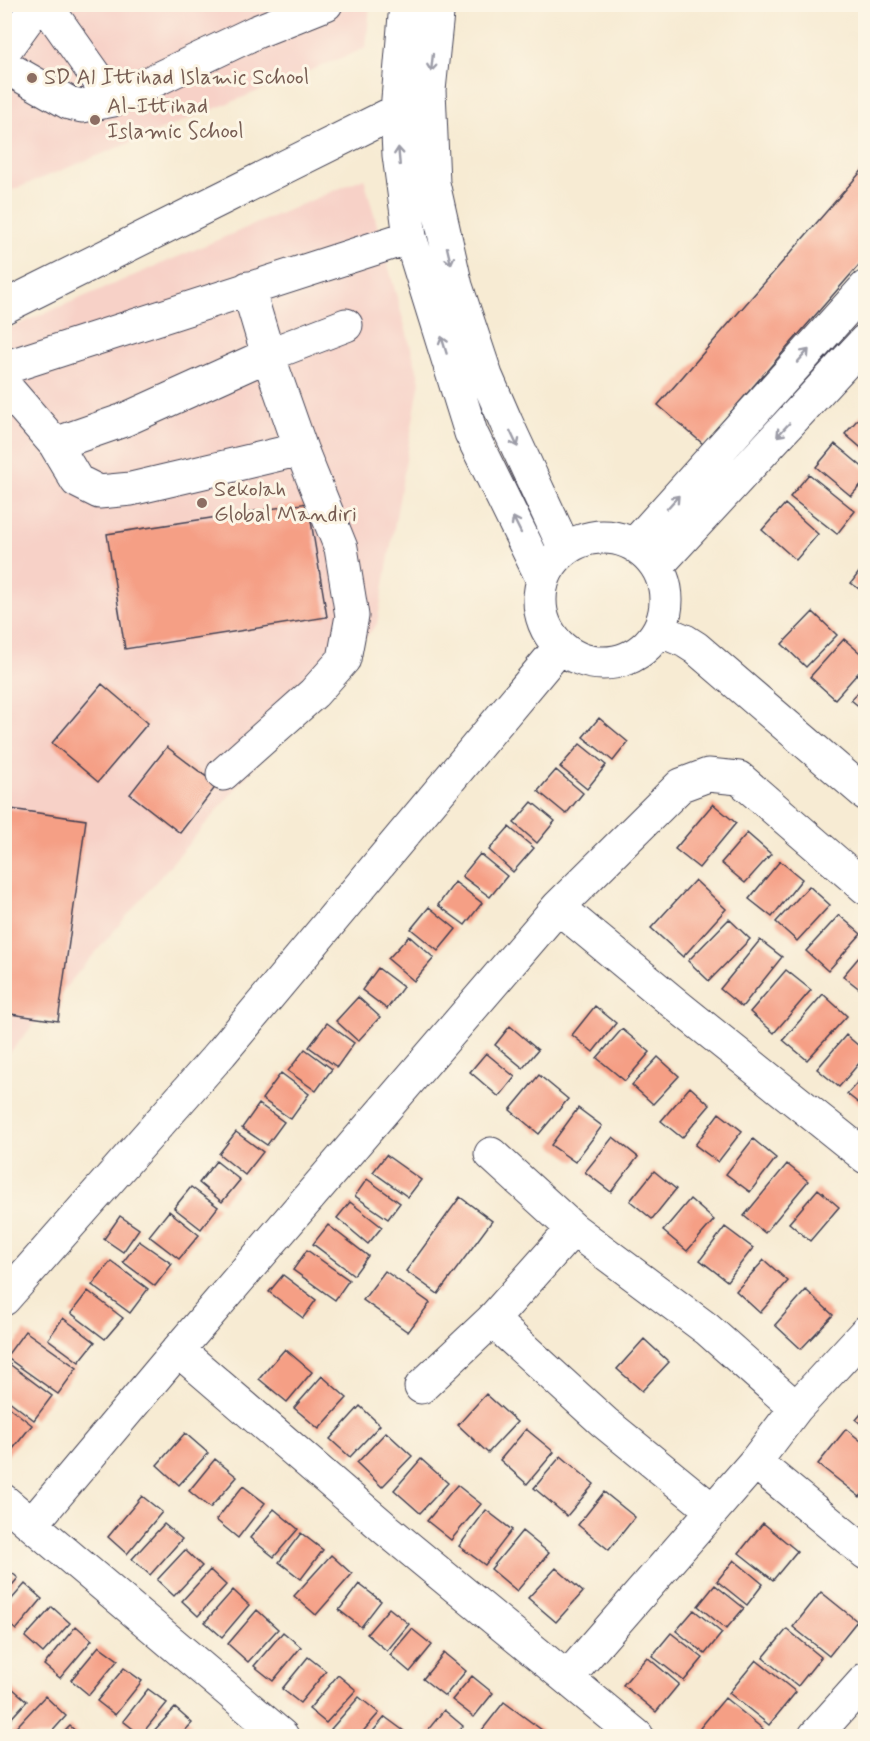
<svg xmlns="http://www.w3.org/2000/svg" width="870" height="1741" viewBox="0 0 870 1741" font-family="Mynerve,sans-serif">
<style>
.built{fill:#f7d1c7}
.building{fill:#f59f85}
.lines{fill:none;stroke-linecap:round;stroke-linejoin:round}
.minor-casing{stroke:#424052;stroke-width:35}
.minor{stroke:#fff;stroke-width:33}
.oneway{stroke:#9c9ca7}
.education-dot{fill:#8d6e63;stroke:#fcf5e5;stroke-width:2}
.labels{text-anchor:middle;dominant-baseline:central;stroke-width:6;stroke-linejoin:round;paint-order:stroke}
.education-label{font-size:22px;fill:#785e54;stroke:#fcf5e5;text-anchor:start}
</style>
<rect width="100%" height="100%" fill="#fcf5e5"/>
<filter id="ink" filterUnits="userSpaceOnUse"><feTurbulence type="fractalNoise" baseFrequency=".0167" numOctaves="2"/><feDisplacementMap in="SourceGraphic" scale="12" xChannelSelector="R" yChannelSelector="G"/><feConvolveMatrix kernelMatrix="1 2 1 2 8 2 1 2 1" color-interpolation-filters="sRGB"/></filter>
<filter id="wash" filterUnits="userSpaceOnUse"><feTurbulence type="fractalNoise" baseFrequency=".008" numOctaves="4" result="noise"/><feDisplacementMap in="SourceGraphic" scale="24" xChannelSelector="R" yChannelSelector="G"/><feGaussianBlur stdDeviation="1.35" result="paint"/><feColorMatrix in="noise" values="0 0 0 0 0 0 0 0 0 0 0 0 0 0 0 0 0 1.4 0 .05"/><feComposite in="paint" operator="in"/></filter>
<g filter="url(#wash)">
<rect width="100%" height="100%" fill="#f7ebd3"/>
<path class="built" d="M5,5H370L366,48L5,193Z
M364,178L420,381L377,624L5,1058V330Z"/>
<g id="blocks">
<path class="building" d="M866,166V257L703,444L658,405Z
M864,412L866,414V452L845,434Z
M835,444L866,470V479L851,496L816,467Z
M809,474L855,511L837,534L790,497Z
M308,503L327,617L125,649L107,534Z
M785,504L818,534L796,560L762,530Z
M866,563V594L851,583Z
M813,612L837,635L806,667L782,644Z
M844,639L866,658V664L835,699L810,677Z
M102,684L148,723L98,782L52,743Z
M866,684V712L851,700Z
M599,718L628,742L613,761L583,737Z
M580,744L606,765L587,789L560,767Z
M167,747L217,785L180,833L130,794Z
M556,770L583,793L566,814L538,791Z
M532,802L555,821L537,843L514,823Z
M713,804L736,823L699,868L675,849Z
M4,808L86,820L58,1021L4,1013Z
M509,827L534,848L513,872L489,850Z
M747,833L771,854L745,883L721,863Z
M480,854L507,876L490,897L462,876Z
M780,861L802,879L772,917L749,899Z
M695,880L726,909L683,957L651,928Z
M455,882L482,903L465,925L438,905Z
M809,886L830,905L797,941L776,922Z
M429,907L456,929L438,951L411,929Z
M839,915L861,934L828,971L806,951Z
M729,919L750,939L709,981L688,961Z
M409,936L434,958L414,981L388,959Z
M760,940L782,957L742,1007L720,989Z
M866,949V994L843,976Z
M378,968L403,987L387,1009L362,990Z
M786,970L811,990L774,1033L750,1012Z
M823,994L847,1016L807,1060L783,1040Z
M358,997L380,1017L358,1041L336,1021Z
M595,1006L616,1023L593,1052L572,1035Z
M327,1023L354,1043L337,1067L309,1047Z
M510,1026L538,1050L523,1068L495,1045Z
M622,1029L650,1052L625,1081L597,1058Z
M846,1035L866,1052V1055L839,1087L817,1069Z
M305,1049L332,1069L316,1091L288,1071Z
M486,1053L515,1077L499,1097L470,1072Z
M658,1057L679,1076L653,1104L632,1085Z
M281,1073L309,1094L291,1119L262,1099Z
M866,1073V1109L847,1094Z
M539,1075L568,1099L539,1134L510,1110Z
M690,1087L710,1105L682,1138L661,1121Z
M259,1104L284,1122L267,1145L242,1128Z
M578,1108L602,1126L575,1162L551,1145Z
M719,1113L742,1131L718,1162L695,1145Z
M236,1132L263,1152L245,1175L219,1154Z
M613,1137L638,1157L611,1192L585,1172Z
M753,1139L776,1158L750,1192L726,1174Z
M386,1155L421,1180L408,1197L373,1172Z
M216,1161L240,1180L222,1202L199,1183Z
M787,1164L808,1181L765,1233L744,1216Z
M654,1171L676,1189L652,1219L630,1201Z
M367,1179L400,1203L388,1219L355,1196Z
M191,1187L218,1207L201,1229L174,1208Z
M818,1189L839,1207L810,1241L789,1223Z
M460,1197L492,1221L438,1294L406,1271Z
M690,1199L714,1220L687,1251L663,1231Z
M350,1202L382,1227L368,1244L337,1218Z
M169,1211L199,1235L179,1259L149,1236Z
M120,1216L139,1229L123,1252L104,1239Z
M328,1225L368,1256L354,1275L313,1244Z
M725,1227L753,1248L727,1281L700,1260Z
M139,1241L172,1264L155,1286L123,1262Z
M307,1250L349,1280L335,1300L293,1270Z
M764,1260L788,1281L760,1313L736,1291Z
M111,1261L148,1289L130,1313L92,1285Z
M385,1271L430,1303L408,1332L363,1300Z
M283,1275L316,1300L303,1318L269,1292Z
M806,1290L833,1315L801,1349L775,1325Z
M88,1291L123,1318L105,1339L71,1313Z
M63,1318L95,1342L79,1362L48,1339Z
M25,1331L77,1368L58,1394L6,1357Z
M644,1339L669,1362L642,1391L617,1369Z
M285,1349L312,1372L287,1402L259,1379Z
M4,1360L52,1396L34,1420L4,1397Z
M322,1376L347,1398L319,1429L294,1408Z
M486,1394L517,1422L488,1453L458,1425Z
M4,1403L32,1425L4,1460Z
M360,1406L380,1425L350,1457L330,1439Z
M866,1408V1428L856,1420Z
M526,1429L554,1452L527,1484L500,1460Z
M846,1429L866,1445V1490L860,1497L818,1464Z
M386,1432L412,1456L382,1487L357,1463Z
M185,1433L208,1453L179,1485L157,1465Z
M561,1456L594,1484L567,1516L534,1488Z
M215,1459L237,1477L210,1508L189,1491Z
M421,1459L448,1483L420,1513L394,1490Z
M457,1485L481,1504L451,1540L427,1521Z
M243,1486L265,1503L238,1538L216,1520Z
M604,1492L635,1517L609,1550L578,1525Z
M142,1496L162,1512L127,1554L108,1537Z
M274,1509L298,1529L274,1557L250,1538Z
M486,1510L512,1530L485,1565L459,1546Z
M763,1523L797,1551L773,1580L739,1553Z
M164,1524L182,1539L150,1575L132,1559Z
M522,1531L549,1553L517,1591L491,1569Z
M301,1533L323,1550L301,1579L279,1562Z
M185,1550L202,1566L174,1596L157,1580Z
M331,1555L352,1574L316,1615L294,1596Z
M734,1560L763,1584L747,1605L717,1581Z
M4,1566L18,1578L4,1595Z
M556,1568L583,1592L556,1622L528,1598Z
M210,1570L226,1585L198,1616L182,1601Z
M25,1584L42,1599L16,1630L4,1619V1608Z
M359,1584L381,1601L361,1627L339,1610Z
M715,1585L744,1608L726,1629L698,1606Z
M233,1590L249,1605L222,1637L205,1622Z
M821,1592L857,1621L829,1656L793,1627Z
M52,1607L70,1623L43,1653L25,1637Z
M389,1608L409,1624L387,1651L367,1634Z
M257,1610L278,1629L248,1662L228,1644Z
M694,1610L722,1633L705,1654L676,1631Z
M76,1626L92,1640L60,1678L44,1665Z
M412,1629L432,1645L410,1672L390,1655Z
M787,1629L821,1657L798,1686L763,1658Z
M283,1632L301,1647L273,1681L254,1666Z
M671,1633L703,1658L684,1681L652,1656Z
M99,1646L118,1660L89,1695L71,1680Z
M444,1653L466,1671L445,1696L423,1679Z
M308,1657L326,1671L300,1703L282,1689Z
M647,1657L679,1684L656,1712L623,1685Z
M756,1660L796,1692L769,1725L729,1693Z
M124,1668L142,1681L115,1715L97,1701Z
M338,1675L356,1690L326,1723L309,1709Z
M472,1676L493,1693L474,1717L452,1700Z
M4,1681L27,1701L4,1726Z
M148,1689L167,1703L141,1735L123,1721Z
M45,1696L66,1716L48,1736H12L10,1734Z
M359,1697L379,1713L359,1736H340L331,1729Z
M725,1698L763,1729L756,1736H711L700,1728Z
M504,1702L550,1736H481L479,1734Z
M175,1708L192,1723L180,1736H149Z
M444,1710L463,1726L454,1736H434L427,1731Z
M385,1717L404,1731L399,1736H369Z
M70,1726L81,1736H60Z"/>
</g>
</g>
<g filter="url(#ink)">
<use href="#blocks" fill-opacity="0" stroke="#424052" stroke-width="1.5"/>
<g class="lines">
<g class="minor-casing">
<path id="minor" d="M45,4L113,100
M406,4L397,111L399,155L410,237L471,433L542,578
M438,4L429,90L433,183L456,286L486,376L506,422L565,549
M4,51L38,4
M4,66L69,103L82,106L113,100L256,32L326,4
M248,288L268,355L301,449
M4,307L397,111
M4,368L410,237
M4,385L55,444L77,481L99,492L131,489L301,449L341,548L352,616L344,659L314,693L223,774
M55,444L124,420L268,355L346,325
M540 600a63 63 0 1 1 126 0a63 63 0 1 1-126 0Z
M634,545L866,287
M657,566L866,340
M659,630L685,641L696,648L866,794
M558,907L680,1008L866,1157
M491,1154L573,1229L707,1329L796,1408
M4,1299L221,1053L560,647
M492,1320L604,1422L712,1510
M178,1350L387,1530L637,1736
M421,1387L492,1320L573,1229
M755,1462L866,1553
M4,1501L282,1736
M32,1524L178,1350L558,907L681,785L708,775L739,778L866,888
M567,1678L755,1462L796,1408L866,1332
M815,1736L866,1679"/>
</g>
<use href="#minor" class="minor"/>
</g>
<defs><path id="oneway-shaft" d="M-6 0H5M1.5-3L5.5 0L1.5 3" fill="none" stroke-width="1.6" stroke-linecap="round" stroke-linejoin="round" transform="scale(1.5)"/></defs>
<g class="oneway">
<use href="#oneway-shaft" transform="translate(432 63) rotate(96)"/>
<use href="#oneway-shaft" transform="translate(399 156) rotate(-95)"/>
<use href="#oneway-shaft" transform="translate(449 256) rotate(77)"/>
<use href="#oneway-shaft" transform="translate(444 345) rotate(-107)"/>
<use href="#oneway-shaft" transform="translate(803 356) rotate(-48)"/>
<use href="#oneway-shaft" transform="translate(783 430) rotate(133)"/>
<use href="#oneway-shaft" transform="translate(514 439) rotate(65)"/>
<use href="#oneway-shaft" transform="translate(673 502) rotate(-48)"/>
<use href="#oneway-shaft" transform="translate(517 525) rotate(-116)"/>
</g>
</g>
<g class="education-dot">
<circle cx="32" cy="78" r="6"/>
<circle cx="95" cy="120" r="6"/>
<circle cx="202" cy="503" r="6"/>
</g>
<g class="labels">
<g class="education-label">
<text x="44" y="78">SD Al Ittihad Islamic School</text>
<text x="107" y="107">Al-Ittihad<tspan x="107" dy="25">Islamic School</tspan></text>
<text x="214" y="490">Sekolah<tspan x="214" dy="25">Global Mandiri</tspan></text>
</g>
</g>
<rect width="870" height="1741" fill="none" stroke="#fcf5e5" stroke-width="24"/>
</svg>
